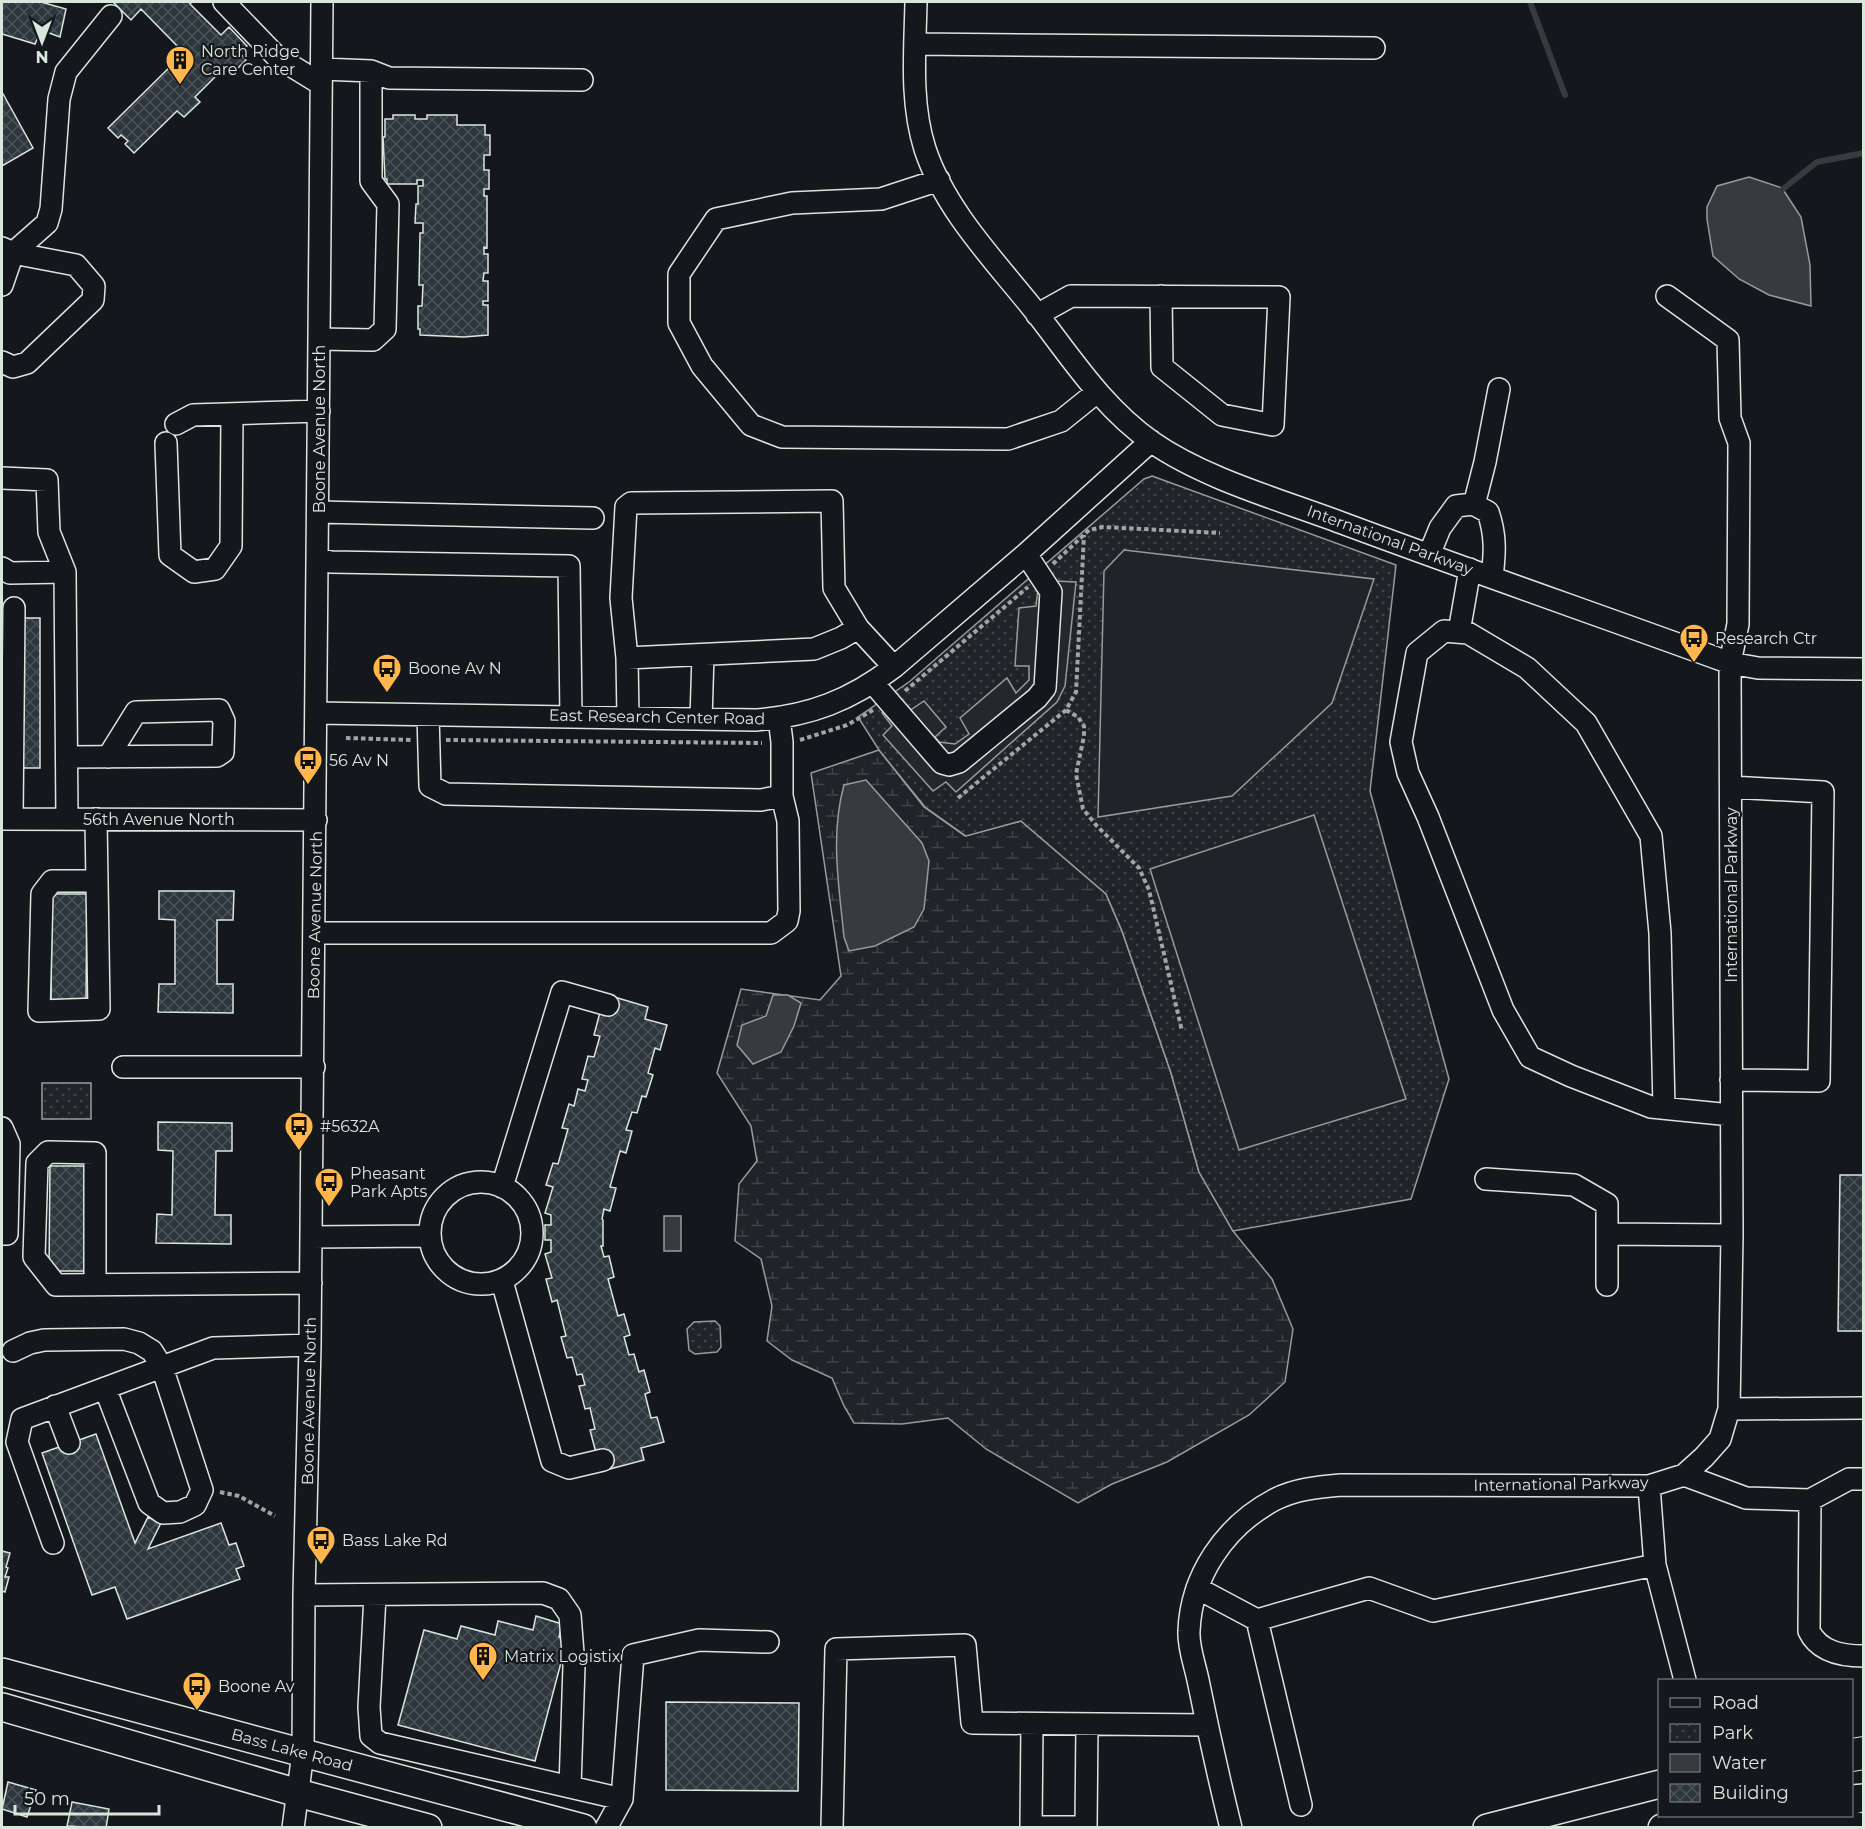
<svg xmlns="http://www.w3.org/2000/svg" width="1865" height="1829" viewBox="0 0 1865 1829" font-family="Montserrat,sans-serif">
<style>
.wetland{fill:url(#wetland-marsh);stroke:#939e99;stroke-width:1.5}
.park{fill:url(#park-dots);stroke:#939e99;stroke-width:1.5}
.pitch{fill:#202428;stroke:#939e99;stroke-width:1.5}
.parking{fill:#24282b;stroke:#939e99;stroke-width:1.5}
.water{fill:#363b3e;stroke:#939e99;stroke-width:1.5}
.lines{fill:none;stroke-linecap:round;stroke-linejoin:round}
.stream{stroke:#363b3e;stroke-width:6}
.building{fill:url(#building-cross-hatch);stroke:#d8e6dc;stroke-width:1.5}
.minor-casing{stroke:#d8e6dc;stroke-width:24}
.major-casing{stroke:#d8e6dc;stroke-width:30}
.highway-casing{stroke:#d8e6dc;stroke-width:34}
.path{stroke:#9da8a2;stroke-width:4;stroke-dasharray:4.5 3;stroke-linecap:butt}
.minor{stroke:#14181c;stroke-width:21}
.major{stroke:#14181c;stroke-width:27}
.highway{stroke:#14181c;stroke-width:32}
.labels{text-anchor:middle;dominant-baseline:central;stroke-width:4.5;stroke-linejoin:round;paint-order:stroke}
.poi-label{font-size:16px;fill:#d8e6dc;stroke:#14181c;text-anchor:start}
.street-label{font-size:16px;fill:#d8e6dc;stroke:#14181c}
</style>
<defs>
<pattern id="wetland-marsh" width="20" height="14" patternUnits="userSpaceOnUse" patternTransform="scale(1.5)"><rect width="20" height="14" fill="#202428"/><path d="M1 5h8M5 5V1M11 12h8M15 12V8" fill="none" stroke="#404447"/></pattern>
<pattern id="park-dots" width="8" height="8" patternUnits="userSpaceOnUse" patternTransform="scale(1.5)"><rect width="8" height="8" fill="#202428"/><path d="M2 2h.1M6 6h.1" fill="none" stroke="#404447" stroke-width="1.8" stroke-linecap="round"/></pattern>
<pattern id="building-cross-hatch" width="8" height="8" patternUnits="userSpaceOnUse" patternTransform="scale(1.5)"><rect width="8" height="8" fill="#2c363c"/><path d="M0 0l8 8M0 8l8-8" fill="none" stroke="#4a5358"/></pattern>
</defs>
<rect width="100%" height="100%" fill="#14181c"/>
<path class="wetland" d="M879,750L924,807L965,836L1021,821L1106,894L1122,931L1171,1073L1199,1172L1233,1231L1272,1279L1293,1329L1285,1382L1249,1415L1167,1462L1112,1484L1078,1503L986,1449L948,1418L902,1424L854,1423L844,1406L832,1378L792,1360L767,1341L772,1306L761,1259L735,1241L739,1184L757,1161L751,1126L717,1073L741,989L820,1000L841,976L811,773Z"/>
<path class="park" d="M1152,476L1396,565L1370,791L1449,1079L1411,1199L1233,1231L1199,1172L1171,1073L1122,931L1106,894L1021,821L966,836L925,807L879,750L858,717L909,682L1144,479Z
M42,1083H91V1119H42Z
M715,1321L720,1326L721,1347L717,1352L695,1354L689,1350L687,1329L694,1322Z"/>
<path class="pitch" d="M1124,550L1374,579L1332,703L1232,796L1098,817L1104,571Z
M1314,815L1406,1099L1239,1150L1150,869Z"/>
<path class="parking" d="M1051,575L1056,581L1076,582L1065,686L1057,702L956,792L946,782L933,791L883,735L892,726L882,713L901,699L909,711L924,701L946,727L935,737L939,742L955,744L969,734L960,718L1007,678L1016,693L1029,680V666H1015L1019,608L1036,606L1038,589Z"/>
<path class="water" d="M1749,177L1782,188L1801,217L1810,265L1811,306L1769,295L1739,279L1713,256L1707,219V207L1717,186Z
M866,780L922,843L929,861L924,909L914,927L875,946L849,951L844,937C839,886 830,835 844,785Z
M773,995H788L801,1003L794,1026L781,1052L753,1064L737,1045L742,1025L766,1016Z
M664,1216H681V1251H664Z"/>
<g class="lines">
<path class="stream" d="M1530,2L1565,95
M1783,189L1817,162L1864,153"/>
</g>
<path class="building" d="M2,2H41L66,9L60,37L41,30L35,44L2,34Z
M113,2H192L190,4L221,35L229,27L247,46L240,53L246,60L233,73L226,66L195,97L200,102L184,117L177,111L134,153L125,144L128,141L121,135L118,138L108,128L184,53L141,9L131,20Z
M2,92L33,148L2,166Z
M393,115H415V119H427V115H457V125H485V135H490V155H484V170H489V189H484V196H487V248L484,247V254H488V273H484L483,281H488V301H483V305H488V335L464,337L420,335V329H418V306H422L423,285H419L420,233H423V223H415L416,204H418V186H423V180H417V184H387V179H385L383,137H385V119H393Z
M23,618H40V768H22Z
M159,891H234L233,920H217V984H233V1013L158,1012L159,984H175V920L159,919Z
M52,894H87L86,1000H51Z
M611,996L648,1007L645,1019L667,1025L660,1050L655,1048L648,1073L653,1075L646,1097L642,1096L637,1113L632,1112L626,1130L632,1131L626,1153L620,1151L610,1187L616,1188L610,1211L604,1209L602,1219L603,1220V1246H601L604,1257L609,1256L614,1277L608,1279L618,1316L624,1314L630,1335L624,1337L629,1355L634,1354L639,1372L644,1370L650,1392L645,1394L651,1418L657,1417L664,1442L641,1448L644,1460L606,1470L601,1452L596,1453L590,1430L595,1429L590,1408L585,1409L579,1386L585,1385L582,1374L577,1375L572,1357L567,1358L561,1337L566,1336L557,1300L552,1302L546,1279L552,1278L545,1254L551,1252V1240H545V1225H551V1215L545,1213L553,1187L546,1185L553,1163L558,1164L568,1129L562,1128L569,1104L574,1106L578,1089L585,1091L588,1080L582,1079L588,1056L594,1057L600,1036L594,1035L600,1012Z
M158,1122L232,1123V1151H216L215,1215H231V1244L156,1243L157,1214L172,1215L173,1151L158,1150Z
M50,1166H85L84,1271H49Z
M1840,1175H1864V1331H1838Z
M96,1434L135,1543L148,1517L161,1523L148,1549L221,1523L229,1545L236,1543L244,1566L236,1569L240,1579L127,1619L115,1587L92,1595L42,1453Z
M2,1551L10,1553L6,1567L8,1568L5,1577H9L5,1592L2,1591Z
M536,1616L562,1624L559,1637L567,1640L535,1761L398,1725L424,1630L457,1639L461,1626L495,1635L498,1621L533,1630Z
M666,1702L799,1703L798,1791L666,1790Z
M8,1782L36,1790L27,1817L2,1809Z
M72,1802L109,1809L106,1828L67,1826Z"/>
<g class="lines">
<g class="minor-casing">
<path id="minor" d="M224,2L277,57L321,84
M916,2C915,51 910,102 925,149C945,210 995,261 1034,310C1071,357 1102,407 1152,442C1205,479 1281,500 1342,523C1471,571 1601,616 1730,663L1758,668L1864,669
M915,44L1374,48
M322,69L371,71L389,78L582,80
M939,180L881,199L792,203L716,219L679,274V323L702,366L751,425L782,437L1008,439L1061,421L1097,392
M2,248L13,253L47,223L51,209L59,99L66,72L111,16
M2,285L13,253L76,265L94,286L93,300L27,363L13,367L2,362
M1037,315L1071,296L1279,297L1273,425L1222,415L1162,367L1161,296
M319,339L373,340L385,329L388,204L371,181V71
M176,424L193,415L319,411
M166,443L170,555L194,572L215,569L231,546L232,414
M2,478L47,480L49,532L65,572L67,819
M1474,505L1485,462L1499,389
M318,512L593,518
M1429,555L1440,528L1456,506L1473,504L1488,512C1496,535 1495,553 1492,577
M317,559L331,562L569,566L571,717
M2,568L10,573L65,572
M1459,632L1470,569
M627,658L621,598L626,507L631,503L832,501L834,588L858,628
M873,683L942,763L949,765L959,762L1037,698L1045,688L1051,592L1026,554
M316,713L756,720C810,716 851,700 894,667L1026,554L1151,441
M428,715L430,786L446,794L761,800L782,796V742L779,718
M628,718L627,658L814,649L841,638L858,628L894,667
M701,719L703,655
M67,757L217,756L223,752L224,721L219,710L136,712L108,757
M1731,787L1823,792L1819,1081L1731,1080
M2,819L316,820
M12,819L14,608
M96,819L99,1009L39,1011L42,894L52,881H97
M315,933H771L787,921L789,911L788,821L782,796
M123,1067H314
M1664,1108L1660,933L1651,836L1586,723L1527,668L1468,633L1444,631L1417,653L1401,742L1408,773L1428,817L1503,1010L1530,1057L1571,1076L1651,1107L1731,1115
M2,1128L9,1144L7,1234H2
M1486,1179L1574,1185L1607,1204V1234L1732,1235
M430 1233a51 51 0 1 1 102 0a51 51 0 1 1-102 0Z
M502,1187L562,992L608,1005
M311,1237L429,1236
M502,1281L552,1461L569,1468L603,1460
M95,1284V1153L48,1152L37,1163L34,1257L56,1285L311,1283
M1607,1285V1234
M13,1351L30,1343L44,1340L124,1339L139,1343L152,1351L162,1367L202,1490L195,1505L180,1512L163,1513L149,1503L105,1388
M55,1406L69,1443
M1729,1409L1864,1408
M1684,1475L1746,1498L1810,1500L1849,1479H1864
M1810,1500L1809,1631C1819,1652 1842,1656 1864,1656
M53,1543L17,1442L22,1419L213,1348L310,1345
M1655,1565L1685,1680
M1197,1588L1257,1620L1301,1805
M304,1595L543,1593L559,1599L570,1615L574,1666L570,1787
M375,1596L369,1707L371,1736L380,1743L622,1799
M1257,1620L1369,1588L1433,1611L1655,1565L1649,1486
M1032,1724L1031,1827H1086L1087,1725
M293,1828L303,1753L304,1595L310,1345L322,2
M606,1828L622,1799L633,1655L699,1640L768,1642
M832,1828L836,1649L965,1645L972,1723L1207,1725
M1231,1828C1219,1779 1208,1730 1198,1680C1195,1665 1188,1647 1189,1631C1191,1576 1225,1526 1274,1500C1295,1489 1318,1487 1341,1485L1649,1486L1684,1475L1704,1457L1720,1439L1729,1409L1732,1235L1730,663L1738,624L1739,443L1730,418L1728,340L1667,296"/>
</g>
<g class="major-casing">
<path id="major" d="M2,1672L583,1828
M2,1707L298,1793L428,1828
M1852,1799L1864,1798
M1487,1828L1660,1784
M1662,1828L1724,1816"/>
</g>
<g class="highway-casing">
<path id="highway" d="M1852,1755L1864,1753
M1707,1819L1762,1825L1797,1823L1830,1824L1856,1828"/>
</g>
<path class="path" d="M1053,564L1089,530L1103,527L1220,533
M905,691L1028,587
M1066,710L1078,717L1084,726V736L1076,774L1083,809L1096,825L1139,868L1149,890L1182,1031
M346,738L411,740
M446,740L762,743
M800,740L847,725L873,710
M958,798L1066,710L1076,692L1084,535
M220,1492L239,1496L275,1516"/>
<use href="#minor" class="minor"/>
<use href="#major" class="major"/>
<use href="#highway" class="highway"/>
</g>
<defs>
<g id="building-pin" transform="scale(1.5)"><path d="M0 17L-7.5 6A9.5 9.5 0 1 1 7.5 6Z" fill="#ffb74d" stroke="#14181c"/><path d="M-4-6H4V6H1V3H-1V6H-4ZM-2.5-4.3h1.7v1.8h-1.7ZM.8-4.3h1.7v1.8H.8ZM-2.5-1h1.7V.8h-1.7ZM.8-1h1.7V.8H.8Z" fill="#111"/></g>
<g id="bus-pin" transform="scale(1.5)"><path d="M0 17L-7.5 6A9.5 9.5 0 1 1 7.5 6Z" fill="#ffb74d" stroke="#14181c"/><path d="M-5-6H5V4H4V6H2V4H-2V6H-4V4H-5ZM-3.5-4V0h7V-4ZM-3.5 1.2v1.5H-2V1.2ZM2 1.2v1.5H3.5V1.2Z" fill="#111"/></g>
</defs>
<g fill-rule="evenodd">
<use href="#building-pin" x="180" y="60"/>
<use href="#bus-pin" x="1694" y="638"/>
<use href="#bus-pin" x="387" y="668"/>
<use href="#bus-pin" x="308" y="760"/>
<use href="#bus-pin" x="299" y="1126"/>
<use href="#bus-pin" x="329" y="1182"/>
<use href="#bus-pin" x="321" y="1540"/>
<use href="#building-pin" x="483" y="1656"/>
<use href="#bus-pin" x="197" y="1686"/>
</g>
<g class="labels">
<g class="poi-label">
<text x="201" y="51">North Ridge<tspan x="201" dy="18">Care Center</tspan></text>
<text x="1715" y="638">Research Ctr</text>
<text x="408" y="668">Boone Av N</text>
<text x="329" y="760">56 Av N</text>
<text x="320" y="1126">#5632A</text>
<text x="350" y="1173">Pheasant<tspan x="350" dy="18">Park Apts</tspan></text>
<text x="342" y="1540">Bass Lake Rd</text>
<text x="504" y="1656">Matrix Logistix</text>
<text x="218" y="1686">Boone Av</text>
</g>
<g class="street-label">
<text transform="translate(319 429) rotate(-90)">Boone Avenue North</text>
<text transform="translate(1390 540) rotate(20)">International Parkway</text>
<text transform="translate(657 717) rotate(1)">East Research Center Road</text>
<text x="159" y="819">56th Avenue North</text>
<text transform="translate(1731 895) rotate(-90)">International Parkway</text>
<text transform="translate(315 915) rotate(-89)">Boone Avenue North</text>
<text transform="translate(309 1401) rotate(-89)">Boone Avenue North</text>
<text transform="translate(1561 1484) rotate(-1)">International Parkway</text>
<text transform="translate(292 1750) rotate(15)">Bass Lake Road</text>
</g>
</g>
<rect width="1865" height="1829" fill="none" stroke="#d8e6dc" stroke-width="6"/>
<rect x="1658" y="1679" width="195" height="138" fill="#14181c" stroke="#626a69" stroke-width="1.5"/>
<rect x="1670" y="1698" width="30" height="9" fill="#14181c" stroke="#626a69" stroke-width="1.5"/>
<text x="1712" y="1709" font-size="18" fill="#d8e6dc">Road</text>
<rect x="1670" y="1724" width="30" height="18" fill="url(#park-dots)" stroke="#626a69" stroke-width="1.5"/>
<text x="1712" y="1739" font-size="18" fill="#d8e6dc">Park</text>
<rect x="1670" y="1754" width="30" height="18" fill="#363b3e" stroke="#626a69" stroke-width="1.5"/>
<text x="1712" y="1769" font-size="18" fill="#d8e6dc">Water</text>
<rect x="1670" y="1784" width="30" height="18" fill="url(#building-cross-hatch)" stroke="#626a69" stroke-width="1.5"/>
<text x="1712" y="1799" font-size="18" fill="#d8e6dc">Building</text>
<g transform="translate(42 42) rotate(180)" stroke="#14181c" stroke-width="4.5" paint-order="stroke">
<path d="M0-4.5L10 22L0 15L-10 22Z" fill="#d8e6dc"/>
<text y="-9" font-size="16" font-weight="bold" text-anchor="middle" fill="#d8e6dc">N</text>
</g>
<path d="M15 1805v9h144v-9" fill="none" stroke="#d8e6dc" stroke-width="3"/>
<text x="24" y="1805" font-size="18" fill="#d8e6dc" stroke="#14181c" stroke-width="4.5" paint-order="stroke">50 m</text>
</svg>
